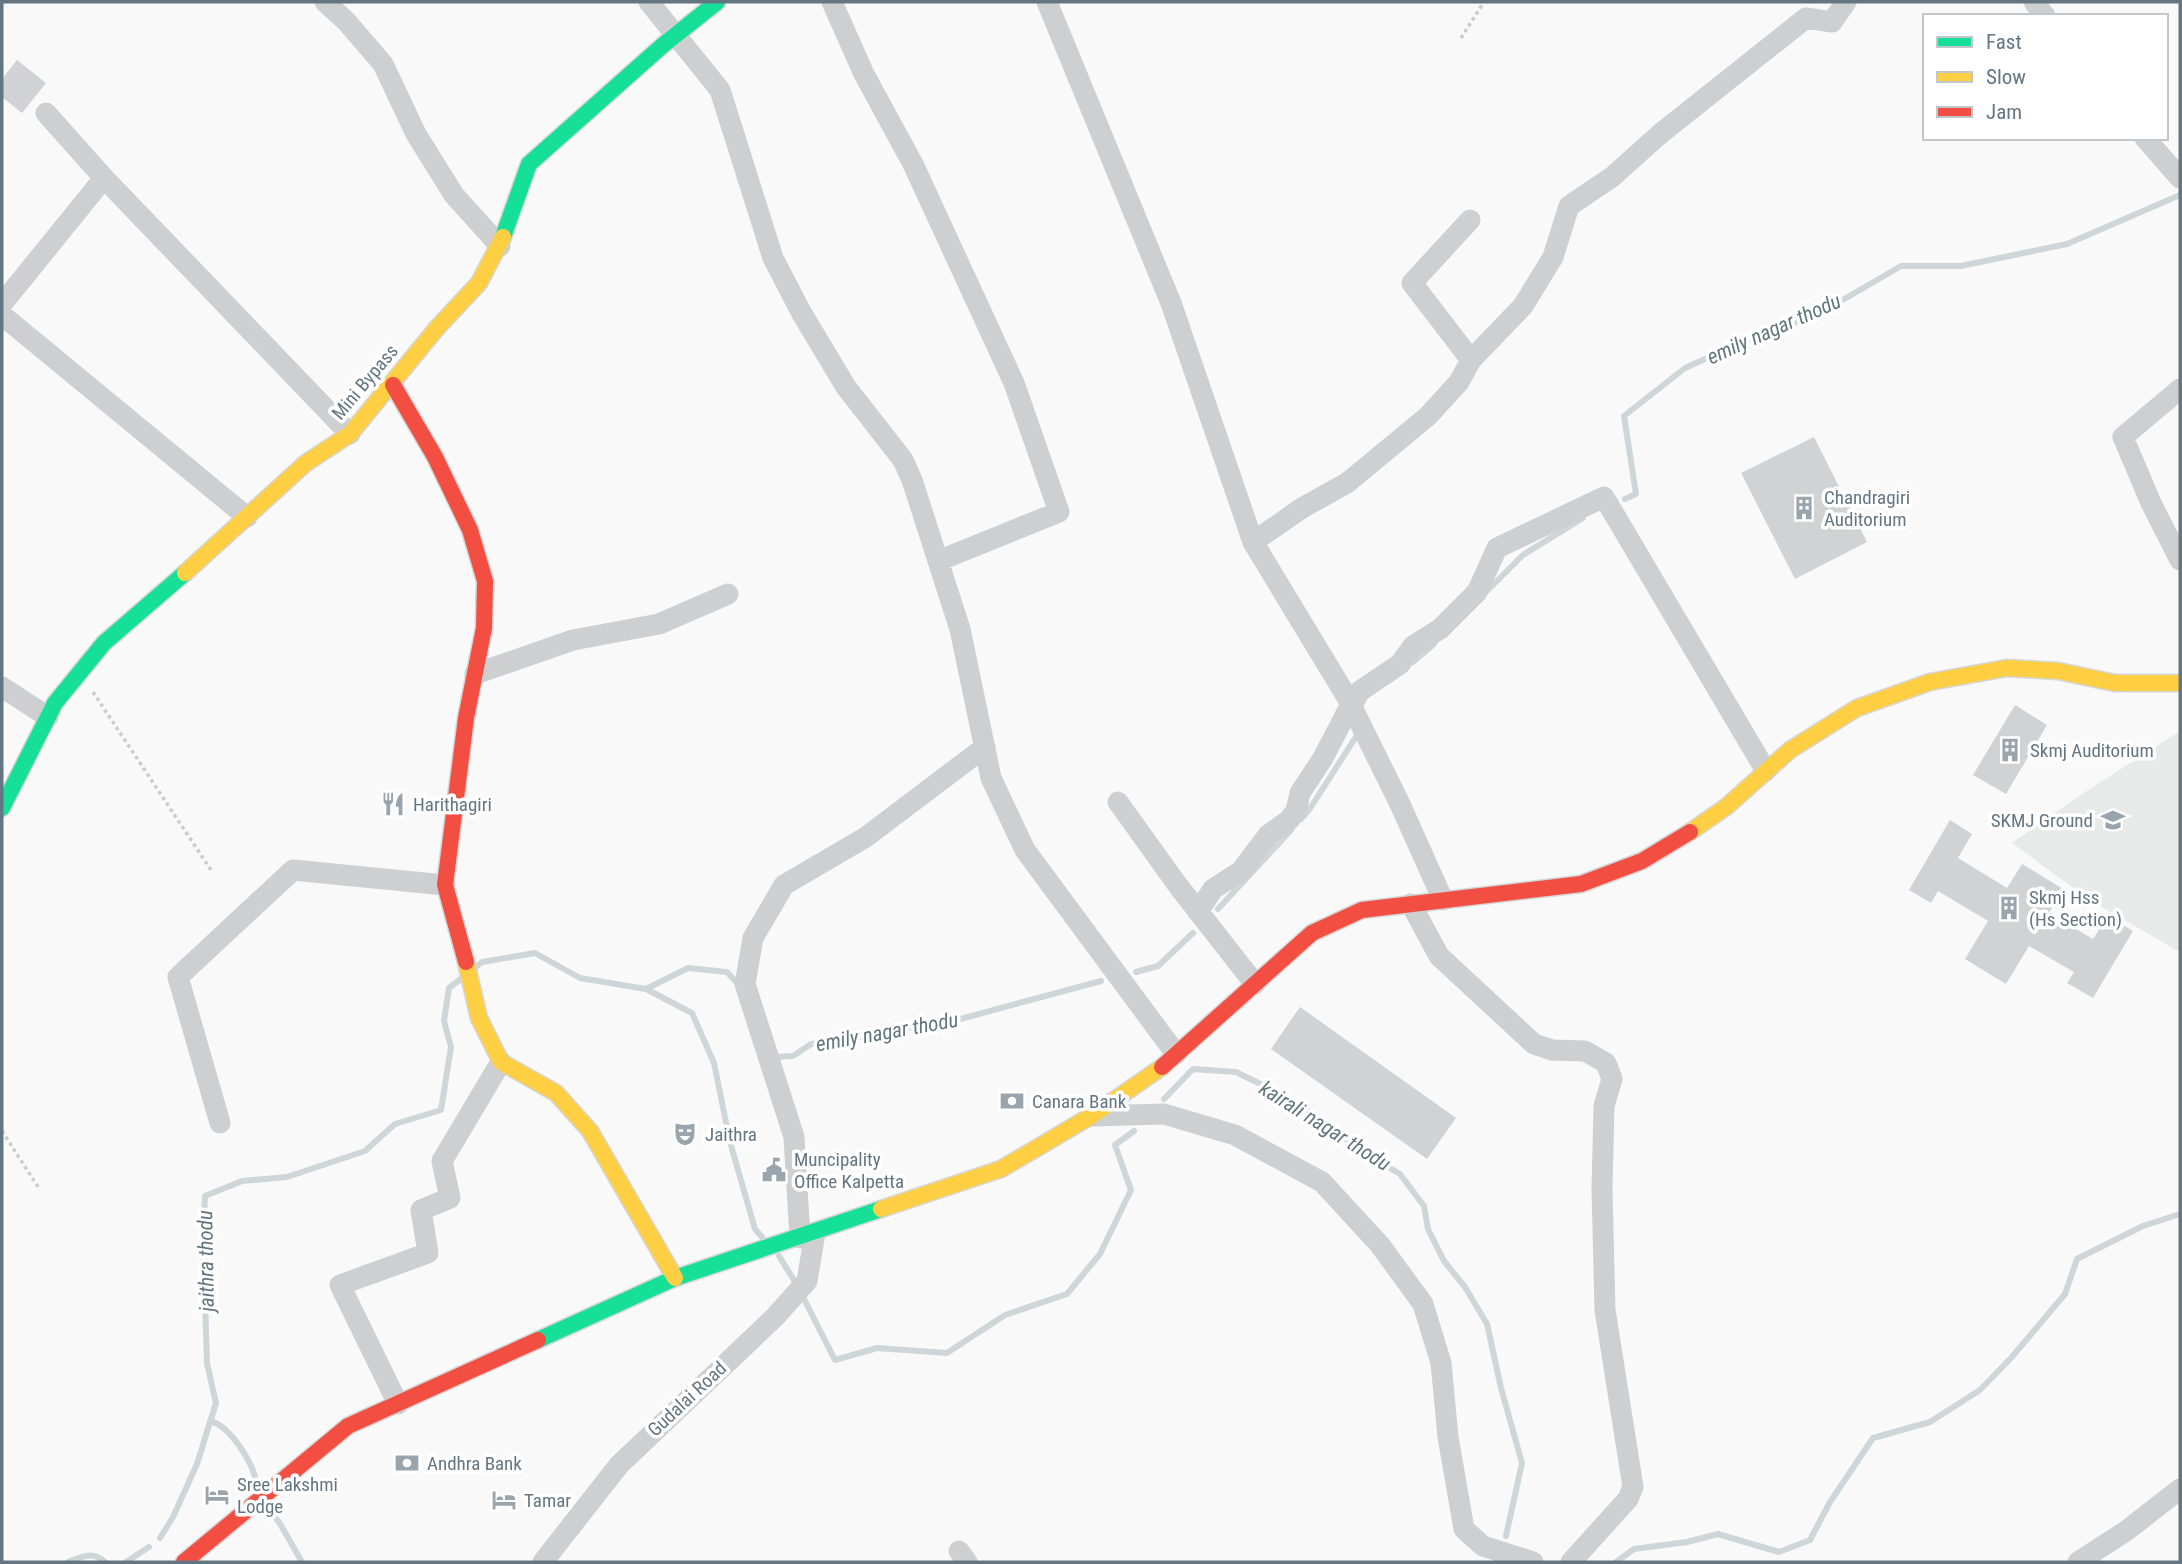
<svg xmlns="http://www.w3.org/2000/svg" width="2182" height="1564" viewBox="0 0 2182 1564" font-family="'Roboto Condensed',sans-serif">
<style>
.built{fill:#e8e9e9}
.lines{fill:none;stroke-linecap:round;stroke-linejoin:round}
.stream{stroke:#ced6d9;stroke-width:6}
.building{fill:#d0d2d3}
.fast-casing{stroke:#d5d6d7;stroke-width:19}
.slow-casing{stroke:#d5d6d7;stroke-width:19}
.jam-casing{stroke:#d5d6d7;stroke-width:19}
.path{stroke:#cbcccd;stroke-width:3.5;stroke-dasharray:3.5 3.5;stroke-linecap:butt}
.street{stroke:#cecfd0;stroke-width:21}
.fast{stroke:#16e098;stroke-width:16}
.slow{stroke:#ffcf43;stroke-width:16}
.jam{stroke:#f24e42;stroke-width:16}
.labels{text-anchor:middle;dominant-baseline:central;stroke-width:7;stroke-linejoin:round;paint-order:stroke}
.street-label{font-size:19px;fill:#657683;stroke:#fff}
.poi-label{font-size:19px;fill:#657683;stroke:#fff;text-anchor:start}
.water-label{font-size:21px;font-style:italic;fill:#60757c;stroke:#fff}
</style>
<rect width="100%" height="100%" fill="#f9f9f9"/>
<path class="built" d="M2180,731V952L2091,901L2012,843L2079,796Z"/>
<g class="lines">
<path class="stream" d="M1625,499L1636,494L1624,416L1685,368L1758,335L1817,315L1901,266H1961L2067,244L2180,195
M1486,592L1523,555L1583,518
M1413,662L1434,644
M1301,819L1309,810L1359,732
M1218,909L1291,830
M476,967L482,962L535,953L580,978L646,989L692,1013L714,1063L730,1142L755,1229L762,1237
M1136,972L1158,966L1193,933
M646,989L688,968L727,972L738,984
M776,1057L793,1056L811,1044L886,1034L922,1024L953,1021L1101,981
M1164,1099L1193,1069L1236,1072L1275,1091L1314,1114L1361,1151L1400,1174L1424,1206L1428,1229L1444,1261L1465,1287L1487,1324L1501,1388L1522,1463L1506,1536
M779,1256L797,1285
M802,1295L835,1360L877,1348L947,1353L1005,1315L1067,1294L1100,1254L1131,1190L1115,1145L1134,1131
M210,1421C229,1425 252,1461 256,1481
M267,1509L279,1522L302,1562
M160,1538L173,1517L197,1464L216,1403L207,1363L203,1236L205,1196L242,1181L287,1177L365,1151L395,1124L441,1110L451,1047L444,1021L449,988L462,978
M68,1562C81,1557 93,1550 105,1562
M126,1562L149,1547
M1616,1562L1634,1549L1687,1542L1718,1534L1779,1552L1810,1540L1830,1502L1873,1438L1930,1422L1980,1390L2011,1358L2065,1294L2077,1259L2143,1226L2180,1214"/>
</g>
<path class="building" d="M17,60L46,83L22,113L2,97V79Z
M1814,437L1867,542L1795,579L1741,473Z
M2015,705L2047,725L2006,794L1973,775Z
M1950,820L1972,834L1958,858L2007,888L2022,864L2063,889L2049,913L2093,939L2108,916L2133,931L2093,998L2067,983L2074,972L2029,946L2006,984L1965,959L1988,921L1938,891L1931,903L1909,890Z
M1300,1007L1456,1118L1427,1159L1271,1049Z"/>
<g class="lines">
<g class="fast-casing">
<path id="fast" d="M503,237L529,164L662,46L717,2
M2,808L55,703L104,643L185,573
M538,1340L675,1278L881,1209"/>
</g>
<g class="slow-casing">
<path id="slow" d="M185,573L306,463L350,434L437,328L479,283L503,237
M1690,832L1726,807L1790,750L1857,708L1930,682L2007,668L2058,671L2115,683H2180
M466,962L479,1018L501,1062L556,1093L590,1131L675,1278
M881,1209L1001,1169L1091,1116L1162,1067"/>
</g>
<g class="jam-casing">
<path id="jam" d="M393,385L435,457L470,530L485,581L484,628L466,718L445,885L466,962
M1162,1067L1312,933L1362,910L1581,884L1642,861L1690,832
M184,1562L348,1426L538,1340"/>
</g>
<path class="path" d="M1461,38L1484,2
M93,692L211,870
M2,1131L40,1190"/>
<path class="street" d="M325,2L346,21L383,64L416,134L454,195L500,246
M649,2L720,90L773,258L801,312L846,387L903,460L912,480L960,629L991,778L1025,850L1176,1054
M832,2L864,74L913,164L1014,383L1059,512L938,561
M1047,2L1171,303L1253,542L1348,699L1399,802L1443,900
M2034,2L2045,16
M2145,138L2180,178
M104,178L350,434
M2,304L104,178L46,113
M2,315L247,517
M1471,360L1523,306L1553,257L1569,206L1612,177L1660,134L1806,18L1832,22L1846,2
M2180,389L2123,437L2151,503L2180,560
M1253,542L1302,508L1347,483L1428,416L1459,382L1471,360L1412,283L1470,220
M475,674L573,640L659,624L728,594
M2,687L48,717
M1352,705L1360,691L1400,664L1413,646L1440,629L1477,592L1497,548L1604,497L1766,771
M1118,802L1179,887L1255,984
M1411,904L1439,956L1534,1044L1552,1050L1585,1051L1606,1063L1612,1079L1604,1106L1602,1189L1605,1310L1633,1487L1628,1499L1571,1562
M1198,912L1213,889L1241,871L1268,835L1289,820L1296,811L1300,793L1323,758L1351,704
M1093,1116L1164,1114L1235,1135L1322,1182L1380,1245L1423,1304L1441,1363L1448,1437L1464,1529L1483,1546L1533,1562
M220,1123L178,977L293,870L445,885
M800,1238L794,1137L745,984L753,938L784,885L866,837L985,747
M398,1404L340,1285L428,1253L421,1210L450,1198L442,1161L501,1062
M959,1551L967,1562
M543,1562L619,1465L775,1317L807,1281L815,1233
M2078,1562L2126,1531L2180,1489"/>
<use href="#fast" class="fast"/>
<use href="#slow" class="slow"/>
<use href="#jam" class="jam"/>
</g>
<defs>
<g id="building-bare" transform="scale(1.89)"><path d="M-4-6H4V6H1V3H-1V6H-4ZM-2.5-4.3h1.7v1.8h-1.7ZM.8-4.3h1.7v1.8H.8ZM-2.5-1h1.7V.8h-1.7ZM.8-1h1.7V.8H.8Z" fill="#99a4ac" stroke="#fff" stroke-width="2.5" paint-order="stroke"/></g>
<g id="restaurant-bare" transform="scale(1.89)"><path d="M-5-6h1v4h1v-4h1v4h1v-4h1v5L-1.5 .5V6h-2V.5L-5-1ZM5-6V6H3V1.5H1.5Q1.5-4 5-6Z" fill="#99a4ac" stroke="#fff" stroke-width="2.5" paint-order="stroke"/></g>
<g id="school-bare" transform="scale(1.89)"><path d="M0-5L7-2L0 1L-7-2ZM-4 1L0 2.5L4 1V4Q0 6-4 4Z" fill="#99a4ac" stroke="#fff" stroke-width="2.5" paint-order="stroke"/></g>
<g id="bank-bare" transform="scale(1.89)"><path d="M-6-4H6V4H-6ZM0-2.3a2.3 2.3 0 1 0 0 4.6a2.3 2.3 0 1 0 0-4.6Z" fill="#99a4ac" stroke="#fff" stroke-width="2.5" paint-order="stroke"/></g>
<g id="theatre-bare" transform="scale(1.89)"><path d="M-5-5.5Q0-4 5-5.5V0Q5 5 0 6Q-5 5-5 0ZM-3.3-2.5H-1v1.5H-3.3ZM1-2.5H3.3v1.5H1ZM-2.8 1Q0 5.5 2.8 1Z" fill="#99a4ac" stroke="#fff" stroke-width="2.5" paint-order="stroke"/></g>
<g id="civic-bare" transform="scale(1.89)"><path d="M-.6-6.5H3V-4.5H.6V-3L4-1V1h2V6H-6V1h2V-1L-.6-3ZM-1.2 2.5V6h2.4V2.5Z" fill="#99a4ac" stroke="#fff" stroke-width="2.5" paint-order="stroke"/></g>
<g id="hotel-bare" transform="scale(1.89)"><path d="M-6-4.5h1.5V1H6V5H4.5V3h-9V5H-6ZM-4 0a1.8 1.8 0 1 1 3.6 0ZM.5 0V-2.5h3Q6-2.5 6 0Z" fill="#99a4ac" stroke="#fff" stroke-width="2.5" paint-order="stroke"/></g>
</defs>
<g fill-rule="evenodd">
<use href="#building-bare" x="1804" y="508"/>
<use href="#building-bare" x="2010" y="750"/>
<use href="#restaurant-bare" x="393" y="804"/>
<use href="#school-bare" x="2113" y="820"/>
<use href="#building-bare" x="2009" y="908"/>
<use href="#bank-bare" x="1012" y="1101"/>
<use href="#theatre-bare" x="685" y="1134"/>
<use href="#civic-bare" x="774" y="1170"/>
<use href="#bank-bare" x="407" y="1463"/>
<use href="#hotel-bare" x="217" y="1495"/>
<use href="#hotel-bare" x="504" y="1500"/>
</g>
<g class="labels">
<g class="street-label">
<text transform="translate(365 382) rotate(-50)">Mini Bypass</text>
<text transform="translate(687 1399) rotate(-43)">Gudalai Road</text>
</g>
<g class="poi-label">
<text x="1824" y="497">Chandragiri<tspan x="1824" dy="22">Auditorium</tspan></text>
<text x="2030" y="750">Skmj Auditorium</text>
<text x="413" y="804">Harithagiri</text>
<text x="2093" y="820" text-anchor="end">SKMJ Ground</text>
<text x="2029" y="897">Skmj Hss<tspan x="2029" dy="22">(Hs Section)</tspan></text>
<text x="1032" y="1101">Canara Bank</text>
<text x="705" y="1134">Jaithra</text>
<text x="794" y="1159">Muncipality<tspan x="794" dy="22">Office Kalpetta</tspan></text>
<text x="427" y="1463">Andhra Bank</text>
<text x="237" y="1484">Sree Lakshmi<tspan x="237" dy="22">Lodge</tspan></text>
<text x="524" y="1500">Tamar</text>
</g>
<g class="water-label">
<text transform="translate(1774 329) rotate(-24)">emily nagar thodu</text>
<text transform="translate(887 1032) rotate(-10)">emily nagar thodu</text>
<text transform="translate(1325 1126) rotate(32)">kairali nagar thodu</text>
<text transform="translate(206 1261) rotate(-91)">jaithra thodu</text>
</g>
</g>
<rect width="2182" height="1564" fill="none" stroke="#657683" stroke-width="7"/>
<rect x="1923" y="14" width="245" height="126" fill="#ffffff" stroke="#c1c8cd" stroke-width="2"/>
<rect x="1937" y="37" width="35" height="10" fill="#16e098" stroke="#c1c8cd" stroke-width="2"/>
<text x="1986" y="49" font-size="21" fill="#657683">Fast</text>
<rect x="1937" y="72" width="35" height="10" fill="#ffcf43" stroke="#c1c8cd" stroke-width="2"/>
<text x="1986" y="84" font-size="21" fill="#657683">Slow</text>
<rect x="1937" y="107" width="35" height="10" fill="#f24e42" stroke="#c1c8cd" stroke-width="2"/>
<text x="1986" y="119" font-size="21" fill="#657683">Jam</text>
</svg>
